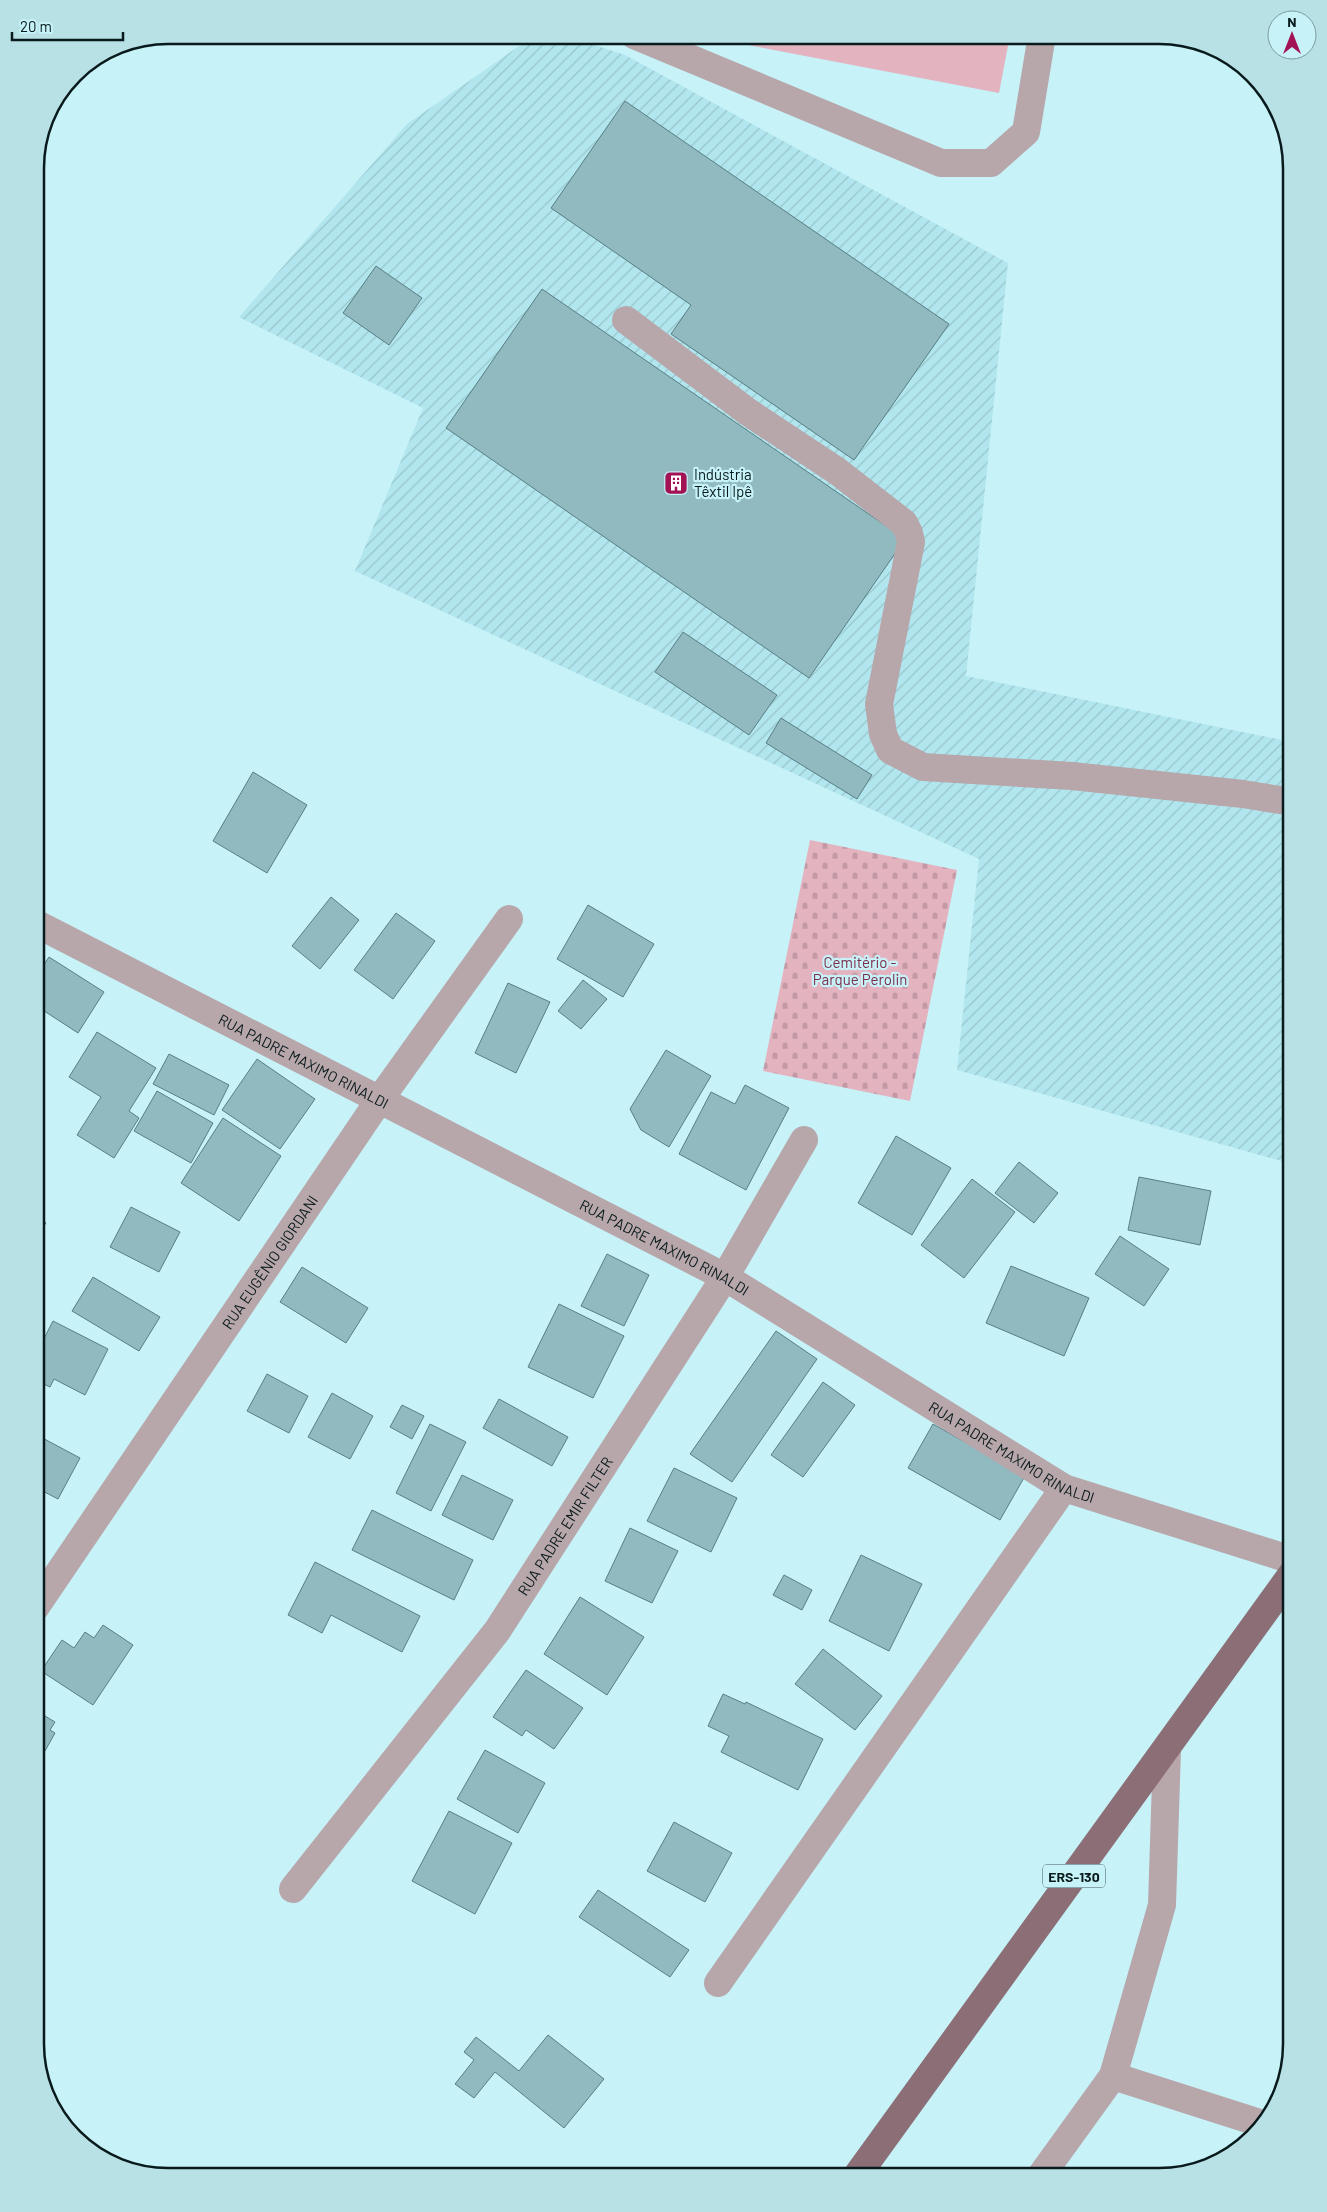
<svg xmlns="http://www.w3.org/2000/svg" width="1327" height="2212" viewBox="0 0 1327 2212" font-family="Barlow,sans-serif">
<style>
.industrial{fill:url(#industrial-furrows)}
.green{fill:#e4b3c0}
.cemetery{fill:url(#cemetery-stones)}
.building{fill:#90bac0;stroke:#577f84}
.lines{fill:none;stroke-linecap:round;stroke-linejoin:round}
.minor{stroke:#b7a6aa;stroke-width:28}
.major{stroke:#8b6e76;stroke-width:28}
.labels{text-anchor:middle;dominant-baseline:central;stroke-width:4.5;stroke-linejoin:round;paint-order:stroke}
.shield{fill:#c7f2f8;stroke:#425b5e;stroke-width:1}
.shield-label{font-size:14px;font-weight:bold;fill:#091a1c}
.poi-label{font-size:15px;fill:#091a1c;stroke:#c7f2f8;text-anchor:start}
.park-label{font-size:15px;fill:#7b2e49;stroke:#c7f2f8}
.street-label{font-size:15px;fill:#091a1c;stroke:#c7f2f8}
.rim{fill:none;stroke:#091a1c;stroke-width:2.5}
</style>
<defs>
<pattern id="industrial-furrows" width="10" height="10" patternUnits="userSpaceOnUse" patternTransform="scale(1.25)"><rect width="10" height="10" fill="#b2e6ee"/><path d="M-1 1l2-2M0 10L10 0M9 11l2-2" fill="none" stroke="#98c5cc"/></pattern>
<pattern id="cemetery-stones" width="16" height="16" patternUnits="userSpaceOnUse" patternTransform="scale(1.25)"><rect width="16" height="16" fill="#e4b3c0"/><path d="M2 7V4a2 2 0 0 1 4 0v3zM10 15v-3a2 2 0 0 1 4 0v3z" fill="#c299a4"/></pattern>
</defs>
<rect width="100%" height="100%" fill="#c7f2f8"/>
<path class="industrial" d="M535,35H564L625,55L1008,263L966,676L1292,742V1164L957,1070L979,859L355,571L423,408L239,317L407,124Z"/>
<path class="green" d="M696,35H1010L999,93Z"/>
<path class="cemetery" d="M810,840L957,870L910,1101L763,1071Z"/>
<path class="building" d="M625,101L949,324L854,460L671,334L691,305L551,208Z
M376,266L422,298L389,345L343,313Z
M542,289L905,539L809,678L446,428Z
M683,632L777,695L749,735L655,672Z
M781,718L872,775L857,799L766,743Z
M253,772L307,805L267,873L213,841Z
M331,897L359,920L320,969L292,946Z
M588,905L654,944L623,997L557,959Z
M396,913L435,941L393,999L354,970Z
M49,957L104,992L78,1033L35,1005V978Z
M583,980L607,999L581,1029L558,1011Z
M508,983L550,1002L516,1073L475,1053Z
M97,1032L156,1068L129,1111L139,1118L114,1158L77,1135L101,1097L69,1077Z
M666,1050L711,1076L669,1147L641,1130L630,1109Z
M169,1054L229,1085L214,1115L153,1084Z
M257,1059L315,1099L280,1149L222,1110Z
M745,1085L789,1108L746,1190L679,1154L711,1092L735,1104Z
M157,1091L213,1123L191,1163L134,1131Z
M223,1118L281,1156L239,1221L181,1183Z
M896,1136L951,1168L912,1235L858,1203Z
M1019,1162L1058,1193L1034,1223L995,1193Z
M1139,1177L1211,1191L1200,1245L1128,1230Z
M972,1179L1015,1212L964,1278L921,1245Z
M131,1207L180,1232L159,1272L110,1247Z
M35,1215L46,1223L35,1238Z
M1120,1236L1169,1269L1144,1306L1095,1274Z
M607,1254L649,1275L624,1326L581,1306Z
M1011,1266L1089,1298L1064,1356L986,1323Z
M302,1267L368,1308L346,1343L280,1302Z
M93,1277L160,1317L139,1351L72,1311Z
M559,1304L624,1336L593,1398L528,1367Z
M53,1321L108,1349L85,1395L54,1379L50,1387L35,1380V1356Z
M776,1331L817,1359L732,1482L690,1454Z
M267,1374L308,1396L289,1433L247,1411Z
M823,1382L855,1405L803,1477L771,1455Z
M332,1393L373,1416L350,1459L308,1437Z
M499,1399L568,1437L552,1466L483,1428Z
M402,1405L424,1416L412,1439L390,1427Z
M430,1424L466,1442L431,1511L396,1493Z
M933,1424L1025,1476L1000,1520L908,1468Z
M35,1434L80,1458L58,1499L35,1487Z
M674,1468L737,1498L711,1552L647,1521Z
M462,1475L513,1500L493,1540L442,1515Z
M372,1510L473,1560L454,1600L352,1550Z
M630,1528L678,1551L652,1603L605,1581Z
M861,1555L922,1584L889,1651L829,1621Z
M315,1562L420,1616L402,1652L331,1615L322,1633L288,1615Z
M784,1575L812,1590L802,1610L773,1595Z
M580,1597L644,1637L607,1695L544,1654Z
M103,1625L133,1645L93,1705L41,1671L62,1640L74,1648L85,1632L94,1638Z
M823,1649L882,1696L855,1730L795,1684Z
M526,1670L583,1708L554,1749L526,1730L522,1736L493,1717Z
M723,1694L745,1704L746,1702L823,1739L798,1790L721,1752L729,1736L708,1726Z
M35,1710L55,1722L50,1730L55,1733L45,1751L39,1748L35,1755Z
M485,1750L545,1783L518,1833L457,1799Z
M449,1811L512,1843L475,1914L412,1881Z
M674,1822L732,1853L705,1902L647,1871Z
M598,1890L689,1950L670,1977L579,1917Z
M548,2035L604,2079L564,2128L495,2072L474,2098L455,2084L474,2060L464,2052L476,2037L519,2071Z"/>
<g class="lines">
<g class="minor">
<path d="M634,35L941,163H991L1026,132L1042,35"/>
<path d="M626,320L748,412L837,471L904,523L909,533L911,542L879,704L883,734L890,750L923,767L1072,776L1243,794L1292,802"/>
<path id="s1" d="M35,923L725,1277L1064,1488L1292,1560"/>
<path id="s2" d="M35,1608L380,1099L509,919"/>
<path d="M1167,1749L1162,1905L1113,2076L1263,2124"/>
<path id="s3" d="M293,1889L497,1631L725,1277L804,1140"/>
<path d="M718,1983L1064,1488"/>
<path d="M1040,2177L1113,2076"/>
</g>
<path class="major" d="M856,2177L1292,1574"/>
</g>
<defs>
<g id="building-square" transform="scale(1.25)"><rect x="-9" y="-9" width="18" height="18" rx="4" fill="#a31254" stroke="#c7f2f8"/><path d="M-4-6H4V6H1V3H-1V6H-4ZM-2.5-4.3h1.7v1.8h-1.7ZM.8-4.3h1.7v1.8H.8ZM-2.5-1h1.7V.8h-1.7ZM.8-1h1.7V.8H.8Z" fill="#fff"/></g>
</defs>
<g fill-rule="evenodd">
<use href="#building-square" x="676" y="483"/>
</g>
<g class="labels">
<rect class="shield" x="1043" y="1864.5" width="62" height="23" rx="4"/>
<g class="shield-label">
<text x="1074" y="1876">ERS-130</text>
</g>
<g class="poi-label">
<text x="694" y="474">Indústria<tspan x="694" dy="17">Têxtil Ipê</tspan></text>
</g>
<g class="park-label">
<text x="860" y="962">Cemitério -<tspan x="860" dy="17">Parque Perolin</tspan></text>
</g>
<g class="street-label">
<text stroke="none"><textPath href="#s1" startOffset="302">RUA PADRE MAXIMO RINALDI</textPath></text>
<text stroke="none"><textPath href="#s1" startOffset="708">RUA PADRE MAXIMO RINALDI</textPath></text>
<text stroke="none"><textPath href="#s2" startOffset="418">RUA EUGÊNIO GIORDANI</textPath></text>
<text stroke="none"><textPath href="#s1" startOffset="1112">RUA PADRE MAXIMO RINALDI</textPath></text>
<text stroke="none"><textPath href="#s3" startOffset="454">RUA PADRE EMIR FILTER</textPath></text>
</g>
</g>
<path d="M0 0H1327V2212H0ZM168 44H1159A124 124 0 0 1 1283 168V2044A124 124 0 0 1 1159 2168H168A124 124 0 0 1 44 2044V168A124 124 0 0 1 168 44Z" fill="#b8e1e6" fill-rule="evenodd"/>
<path class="rim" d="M168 44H1159A124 124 0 0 1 1283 168V2044A124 124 0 0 1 1159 2168H168A124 124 0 0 1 44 2044V168A124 124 0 0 1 168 44Z"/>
<g transform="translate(1292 35)"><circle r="24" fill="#c7f2f8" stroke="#7b9ca0"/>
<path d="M0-4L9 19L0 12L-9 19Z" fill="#a31254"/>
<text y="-8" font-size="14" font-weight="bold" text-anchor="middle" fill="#091a1c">N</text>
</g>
<path d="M12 32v8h111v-8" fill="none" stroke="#091a1c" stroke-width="2.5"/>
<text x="20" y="32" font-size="15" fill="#091a1c" stroke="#c7f2f8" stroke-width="4" paint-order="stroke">20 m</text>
</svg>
